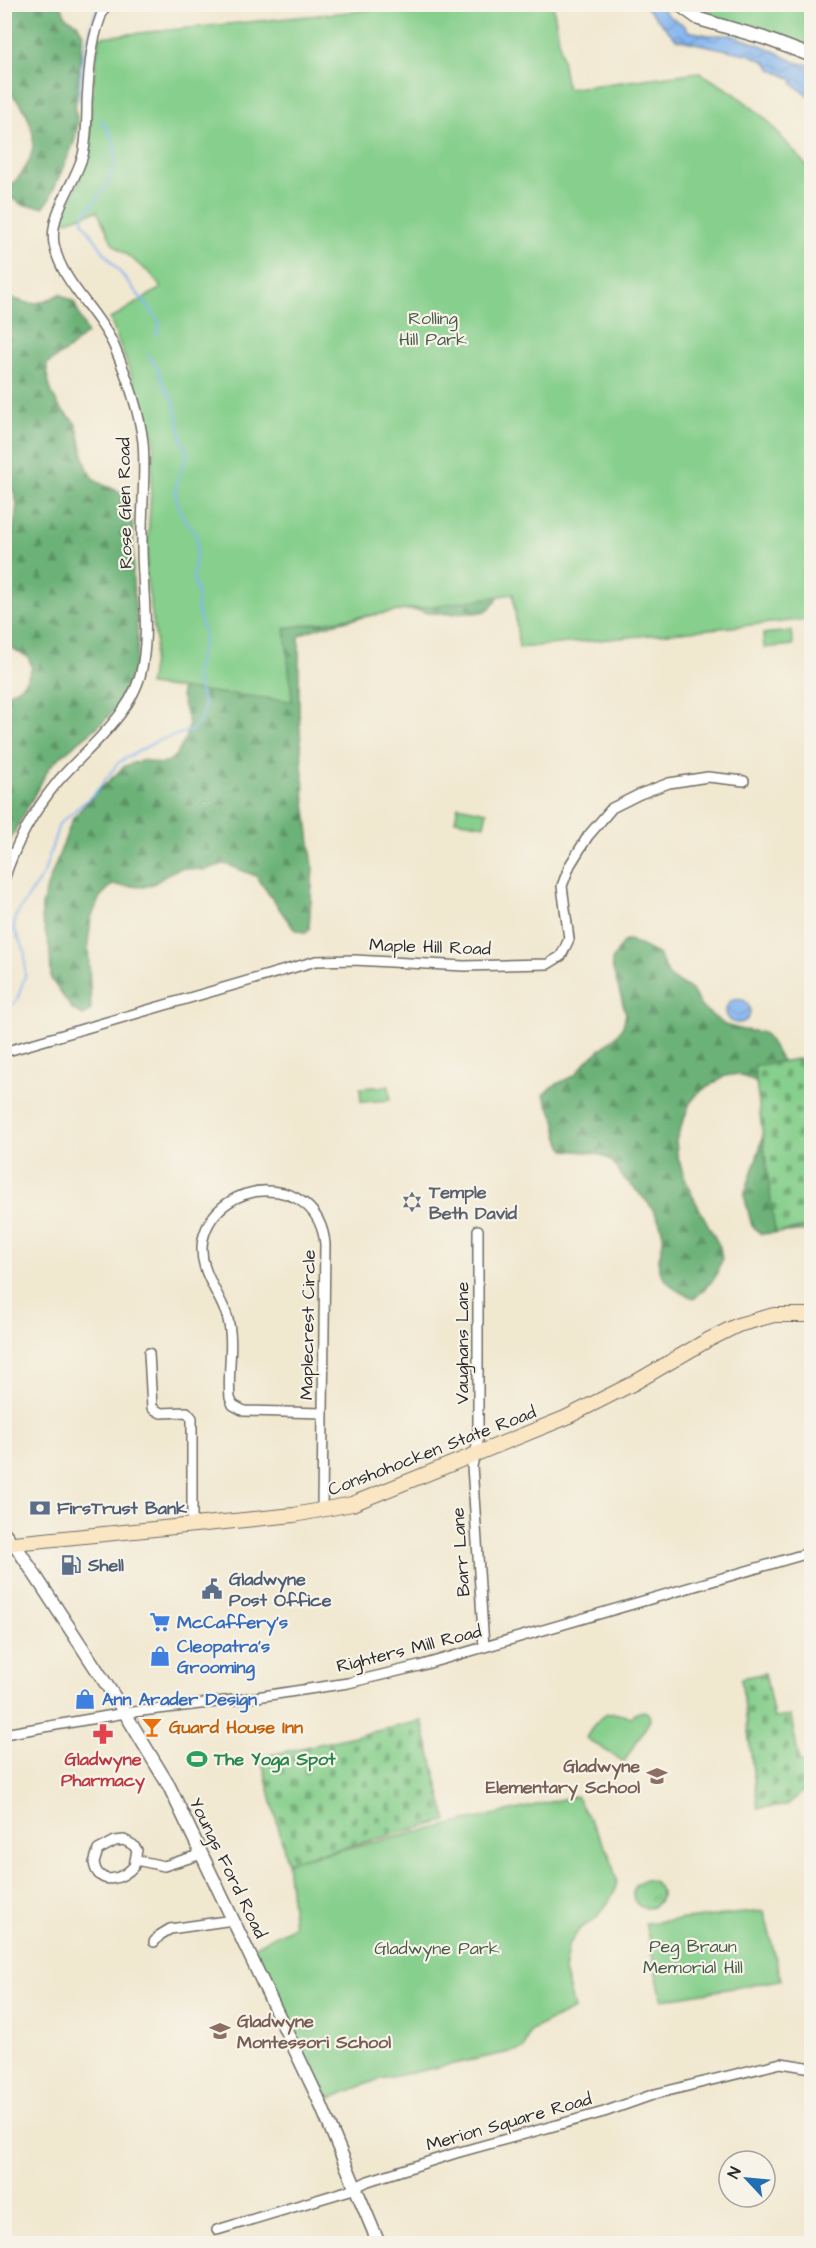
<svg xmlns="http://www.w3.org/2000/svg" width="816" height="2248" viewBox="0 0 816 2248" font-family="'Architects Daughter',sans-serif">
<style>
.grass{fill:url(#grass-tufts);stroke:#587d5c;stroke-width:1.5}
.forest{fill:url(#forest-firs);stroke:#4c6e52;stroke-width:1.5}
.cemetery{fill:url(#cemetery-stones);stroke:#587d5c;stroke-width:1.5}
.park{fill:#86cf8c;stroke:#587d5c;stroke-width:1.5}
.water{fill:url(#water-waves);stroke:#58708e;stroke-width:1.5}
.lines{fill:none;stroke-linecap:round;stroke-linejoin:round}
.stream{stroke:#84b6f0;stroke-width:2}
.minor-casing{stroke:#706d65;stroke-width:12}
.tertiary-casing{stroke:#706d65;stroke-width:15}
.secondary-casing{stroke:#706d65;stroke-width:16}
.minor{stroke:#fff;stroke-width:9}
.tertiary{stroke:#fff;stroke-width:12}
.secondary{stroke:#fbe6c4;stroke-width:14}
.labels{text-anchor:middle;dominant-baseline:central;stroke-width:4.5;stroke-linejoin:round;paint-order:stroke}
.park-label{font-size:18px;fill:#465c48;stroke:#f7f3e8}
.street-label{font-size:18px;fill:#2b2b2b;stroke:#f7f3e8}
.worship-label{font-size:18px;font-weight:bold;fill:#5b616d;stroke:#f7f3e8;text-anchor:start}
.service-label{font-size:18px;font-weight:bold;fill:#4e5e75;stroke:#f7f3e8;text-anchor:start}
.shop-label{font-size:18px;font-weight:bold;fill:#366cbe;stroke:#f7f3e8;text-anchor:start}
.food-label{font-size:18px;font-weight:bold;fill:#c56008;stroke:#f7f3e8;text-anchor:start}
.health-label{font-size:18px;font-weight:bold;fill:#be3a42;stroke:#f7f3e8}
.leisure-label{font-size:18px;font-weight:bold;fill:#27864d;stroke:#f7f3e8;text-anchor:start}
.education-label{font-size:18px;font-weight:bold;fill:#785e54;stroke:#f7f3e8;text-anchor:end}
</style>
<defs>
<pattern id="grass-tufts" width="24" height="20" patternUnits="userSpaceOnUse" patternTransform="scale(1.5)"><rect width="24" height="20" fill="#86cf8c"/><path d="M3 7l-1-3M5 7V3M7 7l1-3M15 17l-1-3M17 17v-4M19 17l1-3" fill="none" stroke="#6ea873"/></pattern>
<pattern id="forest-firs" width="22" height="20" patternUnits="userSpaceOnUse" patternTransform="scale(1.5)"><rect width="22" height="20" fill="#6cb278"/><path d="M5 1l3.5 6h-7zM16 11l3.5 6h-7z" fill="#599163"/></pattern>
<pattern id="cemetery-stones" width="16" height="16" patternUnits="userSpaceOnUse" patternTransform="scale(1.5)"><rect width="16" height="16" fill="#86cf8c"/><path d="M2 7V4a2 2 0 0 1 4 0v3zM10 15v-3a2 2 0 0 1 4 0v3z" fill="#6ea873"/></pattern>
<pattern id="water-waves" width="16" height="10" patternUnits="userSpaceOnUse" patternTransform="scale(1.5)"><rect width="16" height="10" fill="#84b6f0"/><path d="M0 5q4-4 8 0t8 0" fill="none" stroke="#6c94c3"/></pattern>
</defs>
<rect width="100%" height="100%" fill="#f7f3e8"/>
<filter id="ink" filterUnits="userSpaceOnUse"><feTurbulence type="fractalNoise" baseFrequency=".0167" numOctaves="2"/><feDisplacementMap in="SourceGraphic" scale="12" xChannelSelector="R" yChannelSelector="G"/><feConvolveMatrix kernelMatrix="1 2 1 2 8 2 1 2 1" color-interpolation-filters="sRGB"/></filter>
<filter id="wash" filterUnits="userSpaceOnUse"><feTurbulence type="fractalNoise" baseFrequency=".008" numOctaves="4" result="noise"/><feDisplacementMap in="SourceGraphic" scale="24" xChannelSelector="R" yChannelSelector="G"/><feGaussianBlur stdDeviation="1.35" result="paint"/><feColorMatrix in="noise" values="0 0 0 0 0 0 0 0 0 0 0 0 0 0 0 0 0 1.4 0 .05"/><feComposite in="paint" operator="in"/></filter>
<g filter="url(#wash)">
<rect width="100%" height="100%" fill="#f1e8d0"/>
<path class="grass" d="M633 1894a14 14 0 1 1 28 0a14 14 0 1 1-28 0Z"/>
<path class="forest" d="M4,5H61L66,17L77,23L83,34L75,110L78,123L74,143L48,202L43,207L23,205L5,194V191C33,167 43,140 22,106C17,99 8,92 5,84C1,74 4,19 4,5Z
M60,294L74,302L87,333L68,350L47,364C46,379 52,398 62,410C67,416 75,420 77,427C82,443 82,461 91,475C98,488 117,486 125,497C136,512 133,555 133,573C132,598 141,633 137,655C134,674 119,707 105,720C87,737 66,749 49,768L5,849V695C20,688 27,683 32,667L28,657L5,644V555L12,539L17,504L14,493L5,477V295C29,306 36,307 60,294Z
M504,586C499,595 495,607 485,611C475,614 440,614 429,613C423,612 417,610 411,610C393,610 309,626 299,637V712L304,793L313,867L309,929L306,933L294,929L256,876L231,866L224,864L205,870L182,868L173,871L153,884L144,887L112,885L100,897L91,918L88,944L91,1010L84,1016L72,1009L51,979L50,950L42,919V906L47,887L73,818L93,796L125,766L142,760L160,764L169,761L176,755L185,740L189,724L181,696V681L201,635Z
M629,940L658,954L670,977L692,990L701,1007L725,1025L743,1030L761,1032L766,1035L782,1061L792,1067L811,1065V1230L761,1234L752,1226L744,1195L760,1148L766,1123L759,1086L754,1081L738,1074L725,1076L699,1092L690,1103L676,1140L677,1154L683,1173L690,1191L720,1247L722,1260L714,1279L695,1298C679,1294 668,1286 660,1271C655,1260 665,1246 663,1235C659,1208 638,1193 621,1175C618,1170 615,1163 610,1160C598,1151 579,1152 565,1150C557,1141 558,1128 554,1117C551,1109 546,1102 544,1094L553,1086L575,1075L587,1061L616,1036L623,1026L626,1014L612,966V960L623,942Z"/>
<path class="cemetery" d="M811,1057V1226L775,1233L754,1066Z
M765,1673L774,1718L791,1716L799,1761L805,1766L811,1760L812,1784L786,1806L758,1808L741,1678Z
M422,1721L447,1821L287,1862L261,1757Z"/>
<path class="park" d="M417,5H553L567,89L699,72L734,93L766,119L811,171V619L519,648L513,594L285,628L292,701L149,685L156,641L146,575L154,436L110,319L161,288L152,275L113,244L97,211L60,223C67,203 80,184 85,163C94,122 90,78 100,37Z
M682,5H811V49L696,12Z
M792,631L793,645L764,648L763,634Z
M458,806L487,812L484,825L455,820Z
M389,1086L390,1100L361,1102L360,1088Z
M644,1711L649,1714L650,1720L624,1762L586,1738C599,1716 605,1707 631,1718L635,1713Z
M576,1796L609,1854L617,1881L615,1890L609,1901L595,1920L580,1928L568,1946L564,1971L574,2009L531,2030L524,2049L377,2080L323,2101L254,1947L294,1926L287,1862Z
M764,1911L781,1980L662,2000L645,1923Z"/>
<path class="water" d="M644,5H662L667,15L684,25L688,31L708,35H732L768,48L795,62L811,65V97L793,84L792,79L771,69L766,62L751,55L676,39Z
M726 1011a12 12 0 1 1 24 0a12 12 0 1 1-24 0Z"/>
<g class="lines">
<path class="stream" d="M79,100L82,59L98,4
M101,120C122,144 119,169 101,194C94,204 83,209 83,222L106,255L154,314L160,323L157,334
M4,1012L17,1000L25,976V952L14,929L15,917L44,873L59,824L95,793L119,762L157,741L192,730L199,722L203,714L204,704L195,675L205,636L197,609L198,596L193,578L197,549L196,534L182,515L176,498V485L188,452L182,441L174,402L162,382L159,371L148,355"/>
</g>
</g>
<g filter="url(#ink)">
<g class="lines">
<g class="minor-casing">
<path id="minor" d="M4,880C15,844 35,809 59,780C90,745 137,711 143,662C149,624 142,585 142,547C141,512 146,477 143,442C139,410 127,376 114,346C98,310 61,283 54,244C49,213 75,184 83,155C87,138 87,120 87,102C89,69 91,35 106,4
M4,1052L316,961L354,960L464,966L548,964L561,956L569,939L562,886L570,865L588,836L612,808L640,794L669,783L708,777L744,781
M478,1230V1441L472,1466L484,1647
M149,1353L152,1408L161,1413L187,1412L192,1418V1525
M322,1511L323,1413L244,1411L233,1405L230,1398C227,1372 235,1342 227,1316C218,1290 197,1269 203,1239C218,1176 318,1172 325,1244L323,1413
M4,1530L14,1543
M4,1734L125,1713L250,1698L348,1683L419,1666L812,1552
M124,1840L133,1845L137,1850L134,1866C122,1880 98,1887 94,1863L98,1850L115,1841Z
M136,1860L164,1866L202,1854
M154,1942L160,1935L170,1929L233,1920
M217,2230L350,2190L368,2181L456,2153L604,2112L655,2094L781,2063L812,2068"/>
</g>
<g class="tertiary-casing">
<path id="tertiary" d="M678,4L699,19L764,38L812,56
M14,1543L125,1713L169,1786L318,2098L379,2244"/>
</g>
<g class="secondary-casing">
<path id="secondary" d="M4,1544L294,1515L352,1504L565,1418L634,1383L706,1341L738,1325L774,1315H812"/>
</g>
<use href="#minor" class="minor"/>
<use href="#tertiary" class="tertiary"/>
<use href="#secondary" class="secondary"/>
</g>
</g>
<defs>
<g id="synagogue-bare" transform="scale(1.62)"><path d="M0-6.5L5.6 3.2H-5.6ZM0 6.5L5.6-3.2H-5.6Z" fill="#6b7280" stroke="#f7f3e8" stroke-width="2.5" paint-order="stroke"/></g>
<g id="bank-bare" transform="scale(1.62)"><path d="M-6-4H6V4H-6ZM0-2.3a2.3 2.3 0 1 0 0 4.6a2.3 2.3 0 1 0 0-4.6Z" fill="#5c6f8a" stroke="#f7f3e8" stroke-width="2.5" paint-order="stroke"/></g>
<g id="fuel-bare" transform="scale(1.62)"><path d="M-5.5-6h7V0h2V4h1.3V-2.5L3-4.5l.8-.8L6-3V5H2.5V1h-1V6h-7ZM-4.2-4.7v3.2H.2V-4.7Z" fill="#5c6f8a" stroke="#f7f3e8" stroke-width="2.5" paint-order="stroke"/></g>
<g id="civic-bare" transform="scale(1.62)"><path d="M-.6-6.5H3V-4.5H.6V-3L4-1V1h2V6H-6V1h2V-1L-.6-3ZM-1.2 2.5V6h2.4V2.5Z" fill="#5c6f8a" stroke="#f7f3e8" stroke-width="2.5" paint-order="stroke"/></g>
<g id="supermarket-bare" transform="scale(1.62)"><path d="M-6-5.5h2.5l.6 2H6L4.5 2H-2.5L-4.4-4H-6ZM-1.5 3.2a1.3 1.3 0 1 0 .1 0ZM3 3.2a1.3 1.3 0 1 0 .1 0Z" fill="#3f7fe0" stroke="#f7f3e8" stroke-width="2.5" paint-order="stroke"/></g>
<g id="shop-bare" transform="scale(1.62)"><path d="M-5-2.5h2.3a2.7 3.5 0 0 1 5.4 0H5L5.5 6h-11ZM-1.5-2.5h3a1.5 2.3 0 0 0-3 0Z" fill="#3f7fe0" stroke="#f7f3e8" stroke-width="2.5" paint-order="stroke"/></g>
<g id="bar-bare" transform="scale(1.62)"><path d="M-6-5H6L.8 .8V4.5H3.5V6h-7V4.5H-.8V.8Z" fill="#e8710a" stroke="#f7f3e8" stroke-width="2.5" paint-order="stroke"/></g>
<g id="pharmacy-bare" transform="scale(1.62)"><path d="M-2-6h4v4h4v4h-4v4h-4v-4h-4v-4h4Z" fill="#e0444e" stroke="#f7f3e8" stroke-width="2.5" paint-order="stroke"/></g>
<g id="stadium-bare" transform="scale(1.62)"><path d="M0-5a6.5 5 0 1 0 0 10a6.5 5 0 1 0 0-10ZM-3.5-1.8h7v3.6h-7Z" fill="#2e9e5b" stroke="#f7f3e8" stroke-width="2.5" paint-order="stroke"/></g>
<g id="school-bare" transform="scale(1.62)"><path d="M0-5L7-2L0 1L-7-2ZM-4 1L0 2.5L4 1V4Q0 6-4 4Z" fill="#8d6e63" stroke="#f7f3e8" stroke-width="2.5" paint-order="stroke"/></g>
</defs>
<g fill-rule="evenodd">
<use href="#synagogue-bare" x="412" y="1202"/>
<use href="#bank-bare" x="40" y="1508"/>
<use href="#fuel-bare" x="71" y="1565"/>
<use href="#civic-bare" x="212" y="1589"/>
<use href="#supermarket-bare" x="160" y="1622"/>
<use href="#shop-bare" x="160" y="1656"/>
<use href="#shop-bare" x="85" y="1699"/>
<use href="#bar-bare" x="152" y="1727"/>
<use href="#pharmacy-bare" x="103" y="1734"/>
<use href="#stadium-bare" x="197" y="1759"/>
<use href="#school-bare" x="657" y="1776"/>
<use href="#school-bare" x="220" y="2031"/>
</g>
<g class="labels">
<g class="park-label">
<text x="433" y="318">Rolling<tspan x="433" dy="21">Hill Park</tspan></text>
<text x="693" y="1946">Peg Braun<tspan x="693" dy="21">Memorial Hill</tspan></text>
<text x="437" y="1948">Gladwyne Park</text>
</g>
<g class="street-label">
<text transform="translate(125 503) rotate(-91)">Rose Glen Road</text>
<text transform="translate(430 947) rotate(2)">Maple Hill Road</text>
<text transform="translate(308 1325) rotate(-89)">Maplecrest Circle</text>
<text transform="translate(462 1343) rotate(-90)">Vaughans Lane</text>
<text transform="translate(432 1451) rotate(-21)">Conshohocken State Road</text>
<text transform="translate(461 1552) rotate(-94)">Barr Lane</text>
<text transform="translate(409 1649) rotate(-14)">Righters Mill Road</text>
<text transform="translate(228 1868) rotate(64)">Youngs Ford Road</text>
<text transform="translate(509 2122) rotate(-16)">Merion Square Road</text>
</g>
<g class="worship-label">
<text x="429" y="1192">Temple<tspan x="429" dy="21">Beth David</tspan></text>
</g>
<g class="service-label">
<text x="57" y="1508">FirsTrust Bank</text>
<text x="88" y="1565">Shell</text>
<text x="229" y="1579">Gladwyne<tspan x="229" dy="21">Post Office</tspan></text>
</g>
<g class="shop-label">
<text x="177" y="1622">McCaffery's</text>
<text x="177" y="1646">Cleopatra's<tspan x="177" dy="21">Grooming</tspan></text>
<text x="102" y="1699">Ann Arader Design</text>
</g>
<g class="food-label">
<text x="169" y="1727">Guard House Inn</text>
</g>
<g class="health-label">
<text x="103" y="1759">Gladwyne<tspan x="103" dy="21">Pharmacy</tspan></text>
</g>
<g class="leisure-label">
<text x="214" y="1759">The Yoga Spot</text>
</g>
<g class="education-label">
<text x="640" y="1766">Gladwyne<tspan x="640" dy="21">Elementary School</tspan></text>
<text x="237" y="2021" text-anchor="start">Gladwyne<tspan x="237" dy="21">Montessori School</tspan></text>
</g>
</g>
<rect width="816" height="2248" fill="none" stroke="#f7f3e8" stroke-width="24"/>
<g transform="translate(747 2179) rotate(296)"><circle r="28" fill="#f7f3e8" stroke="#a5a39c" stroke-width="1.5"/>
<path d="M0-4.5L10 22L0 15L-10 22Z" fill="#1f6fb2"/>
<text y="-9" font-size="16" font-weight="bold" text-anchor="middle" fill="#2b2b2b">N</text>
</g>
</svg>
